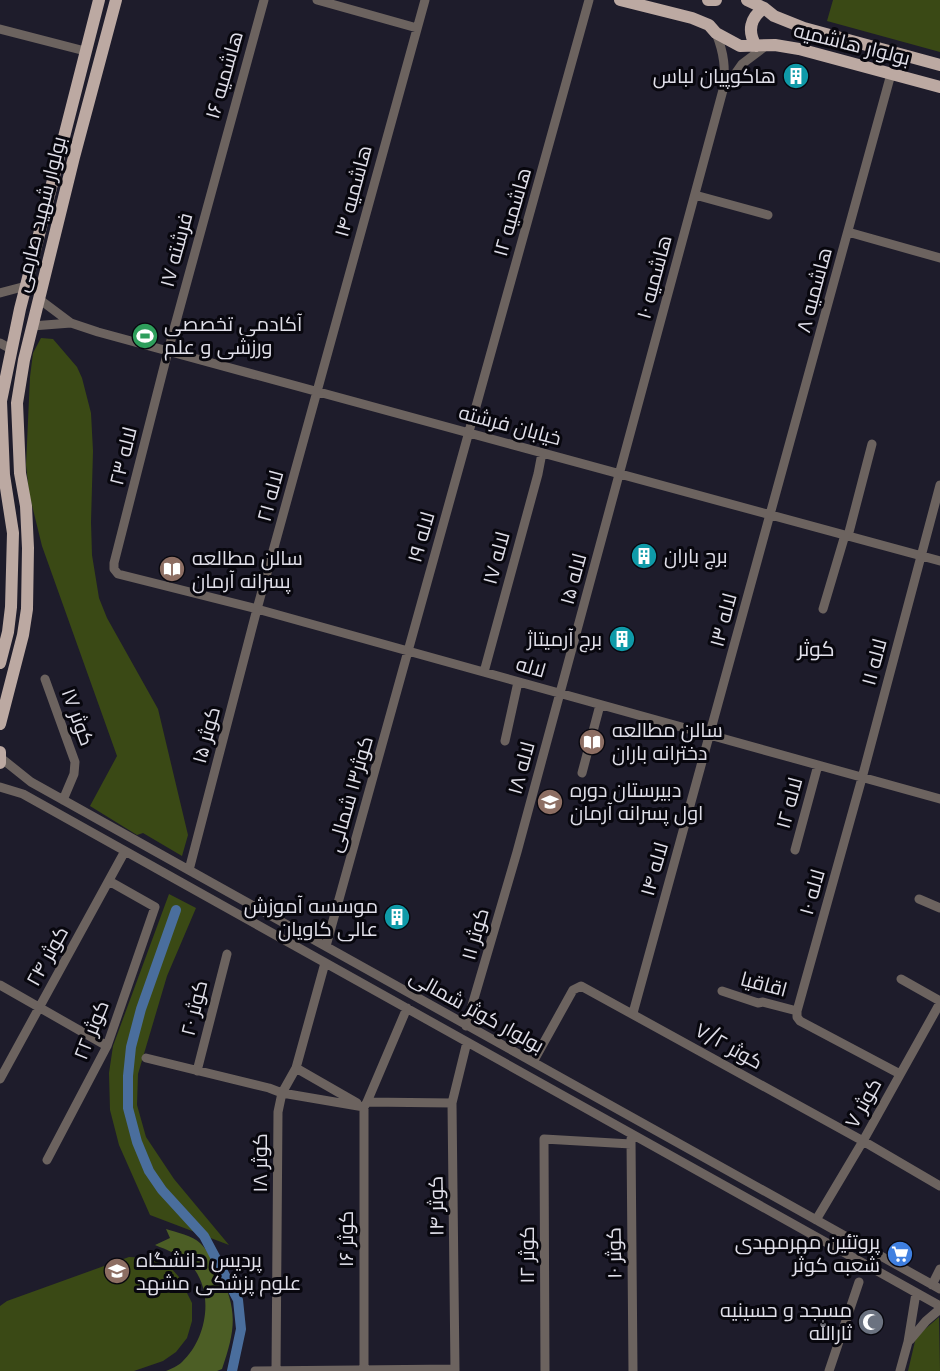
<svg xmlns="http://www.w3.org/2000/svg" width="940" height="1371" viewBox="0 0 940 1371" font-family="Poppins,Cairo,sans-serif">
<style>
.green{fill:#3a4915}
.forest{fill:#4c5e25}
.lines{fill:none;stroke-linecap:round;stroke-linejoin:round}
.canal{stroke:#4a6e9d;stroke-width:10}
.minor{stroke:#6c635f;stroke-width:9}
.major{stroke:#bca9a2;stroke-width:12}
.labels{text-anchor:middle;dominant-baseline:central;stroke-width:6;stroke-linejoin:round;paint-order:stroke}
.street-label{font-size:20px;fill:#e0dfe9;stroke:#08070e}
.poi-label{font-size:20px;fill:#e0dfe9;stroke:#08070e;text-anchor:start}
.neighbourhood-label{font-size:21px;fill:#e0dfe9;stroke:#08070e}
</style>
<rect width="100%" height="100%" fill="#1e1c2b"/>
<path class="green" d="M833,0H940V52L827,21Z
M41,338L53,339L77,367L82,378L91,413L93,451L91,522L92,555L99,598L107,618L158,709L188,835L182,856L143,833L137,835L90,806L117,756L42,546L29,493L26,465L30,377L33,353Z
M169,894L196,908L167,976L138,1074L137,1105L146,1137L174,1179L229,1245L150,1215L119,1145L110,1110L109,1073L113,1046Z
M129,1257L147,1258L170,1267L179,1277L192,1303V1321L187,1338L176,1352L163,1361L134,1371H0V1306L7,1301Z
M939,1317L940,1371H908L916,1337Z"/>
<path class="forest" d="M166,1229C176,1232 193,1236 200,1243C208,1251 213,1261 218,1270C238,1309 236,1328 222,1369L217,1371H166C171,1369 178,1366 182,1362C207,1339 215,1292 191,1265C182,1255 167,1250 155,1245L170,1238Z"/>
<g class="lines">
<path class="canal" d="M176,910L141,1009L131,1047L128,1076V1108L137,1142L149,1171L162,1190L204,1236L238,1300L241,1329L232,1371"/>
<path class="minor" d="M264,0L168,351L114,563V569L118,574L257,609L940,799
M317,0L417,28
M0,29L85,51
M725,88L742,64L767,45
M695,195L768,215
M848,232L940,258
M0,293L26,286
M39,299L71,323L98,332L940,561
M32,326L71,323
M0,343L11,349
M848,536L872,444
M823,609L845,535
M484,672L538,474L542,453
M45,679L75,762L74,774L63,800
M505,741L518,682
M1,758L31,782L940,1289
M582,773L600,705
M0,787L23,794L940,1306
M795,850L818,765
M189,870L257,609L425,0
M919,899L940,908
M326,946L589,0
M901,979L940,1001
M0,985L107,1046
M722,991L758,1003L763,1002L797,1011
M633,1013L891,74
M466,1026L517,852L723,90C726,69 724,53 716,33
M146,1058L269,1088L282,1093L364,1107L367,1102L452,1103
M533,1062L573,990L581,986L863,1141L940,1186
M296,1068L357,1103
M197,1071L227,954
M900,1074L800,1021L797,1017V1011L862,778L940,485
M0,1079L125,851
M367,1102L407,1008
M631,1139L633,1371
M47,1160L107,1046L155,907L109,881
M816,1220L863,1141L940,1003
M932,1285L940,1269
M910,1340L926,1321L940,1309
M255,1371L455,1369
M276,1371L278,1112L282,1093L296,1068L325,963
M364,1371V1107
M455,1371L452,1103L467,1042
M545,1371L544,1139L631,1144
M829,1371L859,1282
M900,1371L908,1342L916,1293"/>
<path class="major" d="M620,0L692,18L709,25L716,33L740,46L775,45L799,49L940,87
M708,0H716
M747,0L764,8L774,16L804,28L940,65
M756,46C747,31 750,18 764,8
M0,663L8,632L11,607L13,533L4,475L1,401L20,309L99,0
M0,724L23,635L27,609L28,548L26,506L20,473L17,403L24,360L74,157L116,0
M0,752V763"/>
</g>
<defs>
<g id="building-disc" transform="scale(1.35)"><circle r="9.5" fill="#0f9aa8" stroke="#08070e"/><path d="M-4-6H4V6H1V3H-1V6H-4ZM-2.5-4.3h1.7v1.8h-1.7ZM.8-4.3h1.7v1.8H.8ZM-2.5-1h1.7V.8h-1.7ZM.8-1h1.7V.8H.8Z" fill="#fff"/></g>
<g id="stadium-disc" transform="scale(1.35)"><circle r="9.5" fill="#2e9e5b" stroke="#08070e"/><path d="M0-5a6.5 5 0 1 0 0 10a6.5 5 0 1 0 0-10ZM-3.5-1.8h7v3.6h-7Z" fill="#fff"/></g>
<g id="library-disc" transform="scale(1.35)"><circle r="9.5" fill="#8d6e63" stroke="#08070e"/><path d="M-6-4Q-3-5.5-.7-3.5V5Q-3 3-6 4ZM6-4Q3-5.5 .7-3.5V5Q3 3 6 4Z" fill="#fff"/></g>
<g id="school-disc" transform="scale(1.35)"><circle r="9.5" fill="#8d6e63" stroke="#08070e"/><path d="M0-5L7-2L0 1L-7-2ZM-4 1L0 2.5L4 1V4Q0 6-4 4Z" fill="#fff"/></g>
<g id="supermarket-disc" transform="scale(1.35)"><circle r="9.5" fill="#3f7fe0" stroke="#08070e"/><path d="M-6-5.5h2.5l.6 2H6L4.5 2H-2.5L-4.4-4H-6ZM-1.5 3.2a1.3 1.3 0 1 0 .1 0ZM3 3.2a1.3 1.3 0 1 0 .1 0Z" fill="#fff"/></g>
<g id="university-disc" transform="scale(1.35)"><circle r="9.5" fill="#8d6e63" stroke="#08070e"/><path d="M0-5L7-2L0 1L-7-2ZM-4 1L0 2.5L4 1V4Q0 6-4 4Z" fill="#fff"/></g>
<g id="mosque-disc" transform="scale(1.35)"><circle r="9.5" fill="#6b7280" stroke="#08070e"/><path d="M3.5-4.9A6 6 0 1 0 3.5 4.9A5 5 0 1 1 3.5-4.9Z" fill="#fff"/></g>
</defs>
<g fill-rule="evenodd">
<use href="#building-disc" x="796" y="76"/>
<use href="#stadium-disc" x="145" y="336"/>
<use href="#building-disc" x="644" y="556"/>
<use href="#library-disc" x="172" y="569"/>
<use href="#building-disc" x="622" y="639"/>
<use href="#library-disc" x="592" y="742"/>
<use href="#school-disc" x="550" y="802"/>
<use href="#building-disc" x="397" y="917"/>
<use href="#supermarket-disc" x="900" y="1254"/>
<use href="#university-disc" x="117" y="1271"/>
<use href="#mosque-disc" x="871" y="1322"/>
</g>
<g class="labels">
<g class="street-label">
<text transform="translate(852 44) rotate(14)">بولوار هاشمیه</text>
<text transform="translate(224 75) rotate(-74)">هاشمیه ۱۶</text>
<text transform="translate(353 191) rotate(-75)">هاشمیه ۱۴</text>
<text transform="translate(512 212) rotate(-74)">هاشمیه ۱۲</text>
<text transform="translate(40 214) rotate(-76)">بولوار شهید صارمی</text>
<text transform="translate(176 250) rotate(-75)">فرشته ۱۷</text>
<text transform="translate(654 277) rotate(-75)">هاشمیه ۱۰</text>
<text transform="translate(814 290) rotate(-75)">هاشمیه ۸</text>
<text transform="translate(510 425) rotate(15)">خیابان فرشته</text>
<text transform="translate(123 456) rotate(-76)">لاله ۲۳</text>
<text transform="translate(270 496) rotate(-75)">لاله ۲۱</text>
<text transform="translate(421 537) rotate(-74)">لاله ۱۹</text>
<text transform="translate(496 558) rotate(-75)">لاله ۱۷</text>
<text transform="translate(573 579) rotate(-75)">لاله ۱۵</text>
<text transform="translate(723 620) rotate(-75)">لاله ۱۳</text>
<text transform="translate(874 662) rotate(-75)">لاله ۱۱</text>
<text transform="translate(531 667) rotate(16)">لاله</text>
<text transform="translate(78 717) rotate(70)">کوثر ۱۷</text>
<text transform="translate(206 735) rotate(-75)">کوثر ۱۵</text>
<text transform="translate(521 768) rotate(-75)">لاله ۱۸</text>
<text transform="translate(350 794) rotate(-74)">کوثر۱۳ شمالی</text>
<text transform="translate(789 803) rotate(-75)">لاله ۱۲</text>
<text transform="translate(654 869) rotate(-74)">لاله ۱۴</text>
<text transform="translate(812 892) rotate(-74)">لاله ۱۰</text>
<text transform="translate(475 934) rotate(-74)">کوثر ۱۱</text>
<text transform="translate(47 956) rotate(-61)">کوثر ۲۴</text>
<text transform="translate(764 984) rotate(15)">اقاقیا</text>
<text transform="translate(194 1008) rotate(-76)">کوثر ۲۰</text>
<text transform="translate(477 1011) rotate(29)">بولوار کوثر شمالی</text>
<text transform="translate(91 1030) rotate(-68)">کوثر ۲۲</text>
<text transform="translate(729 1046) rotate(29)">کوثر ۷/۲</text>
<text transform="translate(863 1103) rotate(-61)">کوثر ۷</text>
<text transform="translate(260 1163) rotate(-90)">کوثر ۱۸</text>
<text transform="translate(436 1206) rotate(-91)">کوثر ۱۴</text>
<text transform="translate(346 1239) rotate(-90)">کوثر ۱۶</text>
<text transform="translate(614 1253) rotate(-91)">کوثر ۱۰</text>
<text transform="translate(527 1255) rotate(-90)">کوثر ۱۲</text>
</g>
<g class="poi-label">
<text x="776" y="76" text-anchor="end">هاکوپیان لباس</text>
<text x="164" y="324">آکادمی تخصصی<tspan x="164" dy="23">ورزشی و علم</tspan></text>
<text x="664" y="556">برج باران</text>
<text x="192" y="558">سالن مطالعه<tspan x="192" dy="23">پسرانه آرمان</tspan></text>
<text x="602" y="639" text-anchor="end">برج آرمیتاژ</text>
<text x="612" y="730">سالن مطالعه<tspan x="612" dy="23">دخترانه باران</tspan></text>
<text x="570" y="790">دبیرستان دوره<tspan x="570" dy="23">اول پسرانه آرمان</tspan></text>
<text x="378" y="906" text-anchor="end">موسسه آموزش<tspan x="378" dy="23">عالی کاویان</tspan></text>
<text x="880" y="1242" text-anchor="end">پروتئین مهرمهدی<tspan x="880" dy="23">شعبه کوثر</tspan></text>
<text x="136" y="1260">پردیس دانشگاه<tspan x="136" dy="23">علوم پزشکی مشهد</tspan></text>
<text x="852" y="1310" text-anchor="end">مسجد و حسینیه<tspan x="852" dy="23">ثارالله</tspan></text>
</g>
<g class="neighbourhood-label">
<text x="816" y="648">کوثر</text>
</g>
</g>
</svg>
